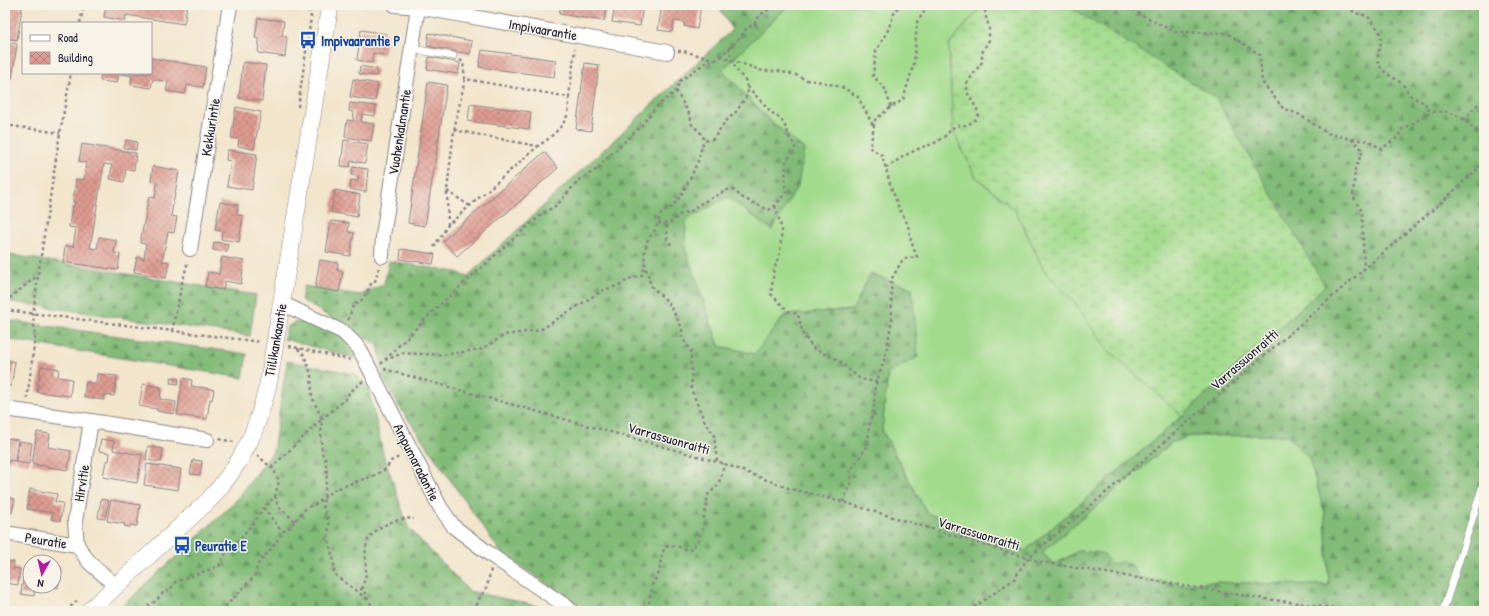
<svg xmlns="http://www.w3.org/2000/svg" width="1489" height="616" viewBox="0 0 1489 616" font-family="'Patrick Hand',sans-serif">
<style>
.grass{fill:#a3db8d;stroke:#627e64}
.forest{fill:url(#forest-firs);stroke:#526e5a;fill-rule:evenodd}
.wetland{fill:url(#wetland-marsh);stroke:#627e64}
.building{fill:url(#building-cross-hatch)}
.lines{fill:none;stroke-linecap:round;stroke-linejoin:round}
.service-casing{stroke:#8a8484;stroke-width:8}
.minor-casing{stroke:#8a8484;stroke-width:16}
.tertiary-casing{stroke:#8a8484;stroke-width:18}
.path{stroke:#8a8484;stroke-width:2.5;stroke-dasharray:3 3;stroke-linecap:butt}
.service{stroke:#fff;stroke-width:7}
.minor{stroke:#fff;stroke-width:14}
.tertiary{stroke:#fff;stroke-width:17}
.labels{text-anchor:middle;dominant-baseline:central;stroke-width:3;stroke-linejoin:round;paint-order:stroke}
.street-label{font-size:14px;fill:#22223b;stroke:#f7f3e8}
.transit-label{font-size:14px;font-weight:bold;fill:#164399;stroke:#f7f3e8;text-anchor:start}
</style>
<defs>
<pattern id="forest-firs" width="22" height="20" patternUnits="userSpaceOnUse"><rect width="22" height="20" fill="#82bb78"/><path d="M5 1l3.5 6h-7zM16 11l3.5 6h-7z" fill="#6a9864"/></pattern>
<pattern id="wetland-marsh" width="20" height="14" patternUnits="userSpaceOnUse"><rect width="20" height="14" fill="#a3db8d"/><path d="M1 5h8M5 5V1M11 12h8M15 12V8" fill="none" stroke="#8cbc7b"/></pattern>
<pattern id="building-cross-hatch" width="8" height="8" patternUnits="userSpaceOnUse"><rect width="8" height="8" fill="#df9b91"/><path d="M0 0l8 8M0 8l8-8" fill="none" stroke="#b47e78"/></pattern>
</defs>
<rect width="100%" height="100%" fill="#f7f3e8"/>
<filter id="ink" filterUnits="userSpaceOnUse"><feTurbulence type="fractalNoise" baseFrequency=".025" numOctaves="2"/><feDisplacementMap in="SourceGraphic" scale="8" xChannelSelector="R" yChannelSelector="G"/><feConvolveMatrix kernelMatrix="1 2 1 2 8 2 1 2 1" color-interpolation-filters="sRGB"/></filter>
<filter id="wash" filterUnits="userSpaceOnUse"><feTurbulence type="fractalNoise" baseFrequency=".012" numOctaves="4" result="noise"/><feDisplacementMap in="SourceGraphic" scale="16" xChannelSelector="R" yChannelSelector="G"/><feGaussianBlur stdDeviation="0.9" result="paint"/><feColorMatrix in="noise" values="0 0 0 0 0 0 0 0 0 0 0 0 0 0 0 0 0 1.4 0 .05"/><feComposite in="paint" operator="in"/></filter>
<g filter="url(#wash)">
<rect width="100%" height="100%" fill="#f2e5cc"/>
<path class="grass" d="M789,5H982L949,45L953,131L976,177L1016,211L1044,270L1075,303L1107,349L1182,416L1025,551L927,513L882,430L888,372L871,274L853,310L785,315L755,354L719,346L685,248L686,220L727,197L804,149L769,120L722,70Z
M1286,435L1309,458L1325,513L1329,586L1209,582L1182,585L1137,577L1123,562L1112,564L1078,551L1054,565L1042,552L1171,443L1190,436Z"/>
<path class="forest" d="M718,5H789L722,70L769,120L804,149L798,185L772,230L727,197L686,220L685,248L719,346L755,354L785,315L853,310L870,274L912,288L918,357L888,373L882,431L927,513L1025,551L1182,416L1325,286L1073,9L1030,5H1484V611H582L574,602L501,553L399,406L383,377L378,345L301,300L304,286L361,295L384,284L389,261L457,272L467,277L732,30ZM1286,435L1309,458L1325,513L1329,585L1209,582L1182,585L1138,577L1133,566L1123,562L1112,564L1102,553L1078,551L1054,565L1042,552L1171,443L1190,436Z
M5,254L256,295L250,336L5,301Z
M5,320L247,354L243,378L5,339Z
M306,322L343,336L356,358C332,353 309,345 284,339L287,327L293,323Z
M287,361L355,374L368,387L383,453L408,527L469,591L552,609L554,611H117L234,503L273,452Z"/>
<path class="wetland" d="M982,5H1030L1073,9L1215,97L1325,286L1182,416L1107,349L1075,303L1044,270L1016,211L976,177L953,131L949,45Z"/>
<g id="blocks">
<path class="building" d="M106,5H187L184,24L126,15L125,21L104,17Z
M561,5H607L604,21L559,14Z
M615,5H643L640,26L612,22Z
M662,5H701L697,29L684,26V22L674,21L672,32L658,30Z
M5,6L22,8L17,40L5,38Z
M258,18L284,21L282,36L287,37L285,57L258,53L259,39L255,38Z
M361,30L387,34L383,55L373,53L372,63L357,60Z
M429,33L472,41L470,54L427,46Z
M5,42L17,44L12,78L5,77Z
M482,50L556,60L554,77L479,67Z
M429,57L460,63L458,74L427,69Z
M151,58L206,67L203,87L187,85L185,94L166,91L168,82L153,79L151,88L131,85L132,76L120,74L151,73Z
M243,62L266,65L262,101L239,98Z
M585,63L599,65L591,131L576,129Z
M360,66L377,69L376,76L359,74Z
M101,73H119L117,83L100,81Z
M353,79L378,84L375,101L350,97Z
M5,82L9,83L6,107H5Z
M428,82L447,85L425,226L408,223Z
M350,103L376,106L375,116L362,114L361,122L374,124L371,141L345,137L347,120L353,121L354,112L349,111Z
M470,104L531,112L529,129L468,121Z
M236,107L261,112L254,149L238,146L239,139L231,138Z
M126,140L137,142L136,150L124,148Z
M344,140L368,144L365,163L351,161L350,167L341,166Z
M82,144L136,153L134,170L126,169L124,182L110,179L112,165L104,164L90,248L97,249L99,237L116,240L114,253L120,254L118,270L63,262L65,246L73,247L76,228L69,227L72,206L74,207L75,202H73L76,179L84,180L86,163L79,161Z
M227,150L257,154L252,190L227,186L231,161L226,160Z
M544,152L558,168L457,256L443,241Z
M153,166L179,171L171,216L177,217L174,233L168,232L162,261L169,262L166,278L134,272L137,257L144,259L146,244L140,243L149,197L155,198L157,183L151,181Z
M353,167L368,169L366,192L350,189L351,180L358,181L359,176L351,175Z
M335,190L360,195L357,217L331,212Z
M220,202L238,205L237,215L243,216L239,242L221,239L222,231L215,230Z
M331,221L349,223L348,232L354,233L350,256L326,252Z
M214,242L228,244L227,252L213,250Z
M401,249L435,254L433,264L400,259Z
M222,257L244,261L241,284L225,281L223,290L205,287L208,272L219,274Z
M320,260L338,263L337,270L343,272L339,292L315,288Z
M5,360L15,362L11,386L5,385Z
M41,366L59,369L58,377L72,379L70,396L37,392Z
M97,374L117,376L114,396L105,395L104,400L84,397L86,382L96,384Z
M171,377L179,379L178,384L170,383Z
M183,378L192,380L191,386L211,389L214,390L212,400L210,399L207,419L177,415Z
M143,384L161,387L160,399L176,402L174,414L157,411V409L139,406Z
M37,432L50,434L48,447L71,451L68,470L32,464Z
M5,438L18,440L15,461L9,460V463L5,462Z
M101,439L114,441L113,450L142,455L137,483L103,477L106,461H109L110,453L99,451Z
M19,441L32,443L29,464L16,462Z
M148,446L163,449L161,462L146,460Z
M193,460L202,461L200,475L190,474Z
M147,464L181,469L178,490L144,485Z
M5,483L9,484L7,497L15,499L12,513L5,511Z
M30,489L57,494L55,502L63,503L60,521L51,519L53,513L27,509Z
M101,499L109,501L105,519L98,518Z
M111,500L140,505L137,526L130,525V527L124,526L125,524L107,521Z
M5,561L14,562L13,568L20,569L18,585L5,583Z
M54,566L61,567L58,588L54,587Z
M24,571H30V586H35L34,596L21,594Z"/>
</g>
</g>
<g filter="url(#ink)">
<use href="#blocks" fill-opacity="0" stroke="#8a8484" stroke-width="1"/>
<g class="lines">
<g class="service-casing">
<path id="service" d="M412,49L453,56
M1443,611L1484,482"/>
</g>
<g class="minor-casing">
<path id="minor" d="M395,5L418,7L667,52
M190,249L230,5
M382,256L383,236L418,7
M281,303L343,332L359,348L440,507L454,527L495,558L567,607L571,611
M5,409L91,421L75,521L77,545
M91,421L207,440
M5,533L77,545L89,562L116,586"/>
</g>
<g class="tertiary-casing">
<path id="tertiary" d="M89,611L209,500C245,460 257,431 269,380L330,5"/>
</g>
<path class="path" d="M1128,5L1136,12L1175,32L1227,33L1260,55L1262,82L1283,108L1300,115L1327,133L1351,139L1363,150L1355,169L1353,196L1362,212L1364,269
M1348,5C1356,17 1357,11 1368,17C1370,18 1378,29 1379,31C1385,42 1376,51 1378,61C1380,74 1397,77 1404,86C1406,88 1407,92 1409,94C1413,98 1420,101 1425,103L1427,109C1435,114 1443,110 1451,113C1463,117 1474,128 1484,137
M80,23L84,5
M678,51H683L716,60
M720,56L763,71H778L796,75L807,80L823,82L844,88L858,97L874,127
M460,60L463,62L465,79L569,97L575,49
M676,91L690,115L692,125L703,135L704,141
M298,107L311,17L308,5
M891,107L885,89L873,76L876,51L888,30L895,11L900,5
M1464,120L1477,105L1484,103
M5,125L60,133
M454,130L537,146
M1352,139L1369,141L1381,149L1398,137L1401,130L1432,112
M886,168L904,156L922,147L933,144L945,136L955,126L968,125L978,118V111L967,92V83L982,62V53L989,40V27L986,17L984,5
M447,191L470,206
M775,206L782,230L780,252L774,270L771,294L788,311L798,314L803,334L814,349L838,360L860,379L877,382
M658,223L669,224L681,214L691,211L698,205L727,190H733L743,198L769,210L775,206L786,192C784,182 786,172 786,160L794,152L795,147L794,143L790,140L787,130L781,119L771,112L747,86
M448,225L447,191L454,130L465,79
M667,225V239L672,246
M434,247L448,225L538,146C549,139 564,127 568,113C569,108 569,102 569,97
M5,302L38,275
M5,310L261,342
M348,320L353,306L363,299L371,284L375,281L379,268
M172,331L182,283L188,261
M289,346L351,360
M385,360L403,353L443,355L482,349L505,335L540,330L603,290L620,285L631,278L642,275L645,265
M381,364L433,311L521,232L545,212L557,205L578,181L600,167L604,160L617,149L642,125L656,107L676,91L680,81L706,62L716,60L736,42L746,29L755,23L760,15L775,5
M384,369L722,463L788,488L843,502L1041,562L1258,598L1359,611
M363,381L349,393L346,399L322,419L321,438L322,453L325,458L327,474L323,506L329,522L328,540L334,561V574L355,590L363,589C367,598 371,609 382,611
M27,399L35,338L33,315L38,275L60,133L71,73
M219,439L234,442
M257,455L274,470L279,481L275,496L264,508L282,532
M717,461L714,435L705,422L691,389L692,377L691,366V350L682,338V328L668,302L651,286L645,265L644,254L648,239L655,230L661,214L672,207L679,198L689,181L698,161L703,143L704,141L713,139L725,122L736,112L748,94L746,81L738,72L732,61L729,48
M271,468L322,419L312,397L311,374L304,355L297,348
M275,496L278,506L295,521
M843,502L851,482L850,471L868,445L869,428L874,407L875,386L885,358L892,320L891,280L903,259L917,257L911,241L908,225L899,208L891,187L882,155L870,148L875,120L891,107L903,100L914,63L917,22L929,5
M363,589C362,584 365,580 366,574C366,565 364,548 368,540C374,527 400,516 414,519
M355,590L367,599
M66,611L77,601
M144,611L149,605L156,601L163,593L170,590L175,582L219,566L224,556L252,525L264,508
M221,611L254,577L258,564L275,544L282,532L290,527L303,511L308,507L318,503L333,490L375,475L386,469L391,461L401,456
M475,611L478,601L487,587L491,569
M639,611L649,602L652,585L659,573L662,553L666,547L669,546L680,547L685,549L690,550L698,541L704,526V515L707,506V496L718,485L723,471V463
M969,611L1014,579L1028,558L1087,509L1444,200L1484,163"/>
<use href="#service" class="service"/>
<use href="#minor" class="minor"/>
<use href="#tertiary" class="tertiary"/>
</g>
</g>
<defs>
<g id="bus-bare" transform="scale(1.38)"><path d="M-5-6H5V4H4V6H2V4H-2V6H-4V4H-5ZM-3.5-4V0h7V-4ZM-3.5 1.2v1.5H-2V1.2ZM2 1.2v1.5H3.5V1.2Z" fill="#1a4fb4" stroke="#f7f3e8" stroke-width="2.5" paint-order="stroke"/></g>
</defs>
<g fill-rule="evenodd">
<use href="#bus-bare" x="308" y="40"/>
<use href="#bus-bare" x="182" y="545"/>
</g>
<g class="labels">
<g class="street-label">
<text transform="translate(543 29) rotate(10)">Impivaarantie</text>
<text transform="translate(210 127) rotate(-81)">Kekkurintie</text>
<text transform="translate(399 132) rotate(-81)">Vuohenkalmantie</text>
<text transform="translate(275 340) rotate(-80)">Tiilikankaantie</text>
<text transform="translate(1244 359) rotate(-41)">Varrassuonraitti</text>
<text transform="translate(669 438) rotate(16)">Varrassuonraitti</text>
<text transform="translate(417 462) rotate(63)">Ampumaradantie</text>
<text transform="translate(81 483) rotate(-81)">Hirvitie</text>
<text transform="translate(979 533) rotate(17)">Varrassuonraitti</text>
<text transform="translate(46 540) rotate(9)">Peuratie</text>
</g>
<g class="transit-label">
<text x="321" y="40">Impivaarantie P</text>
<text x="195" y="545">Peuratie E</text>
</g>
</g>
<rect width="1489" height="616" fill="none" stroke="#f7f3e8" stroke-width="20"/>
<rect x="22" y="22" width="130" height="52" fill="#f7f3e8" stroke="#a29fa3"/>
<rect x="30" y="35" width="20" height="6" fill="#ffffff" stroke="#a29fa3"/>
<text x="58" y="42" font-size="12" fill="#22223b">Road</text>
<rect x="30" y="52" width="20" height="12" fill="url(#building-cross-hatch)" stroke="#a29fa3"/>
<text x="58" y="62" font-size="12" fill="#22223b">Building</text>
<g transform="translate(42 574) rotate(188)"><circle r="19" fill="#f7f3e8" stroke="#a29fa3"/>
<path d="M0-3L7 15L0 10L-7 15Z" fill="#b5179e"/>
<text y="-6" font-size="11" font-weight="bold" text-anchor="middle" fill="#22223b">N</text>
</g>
</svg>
